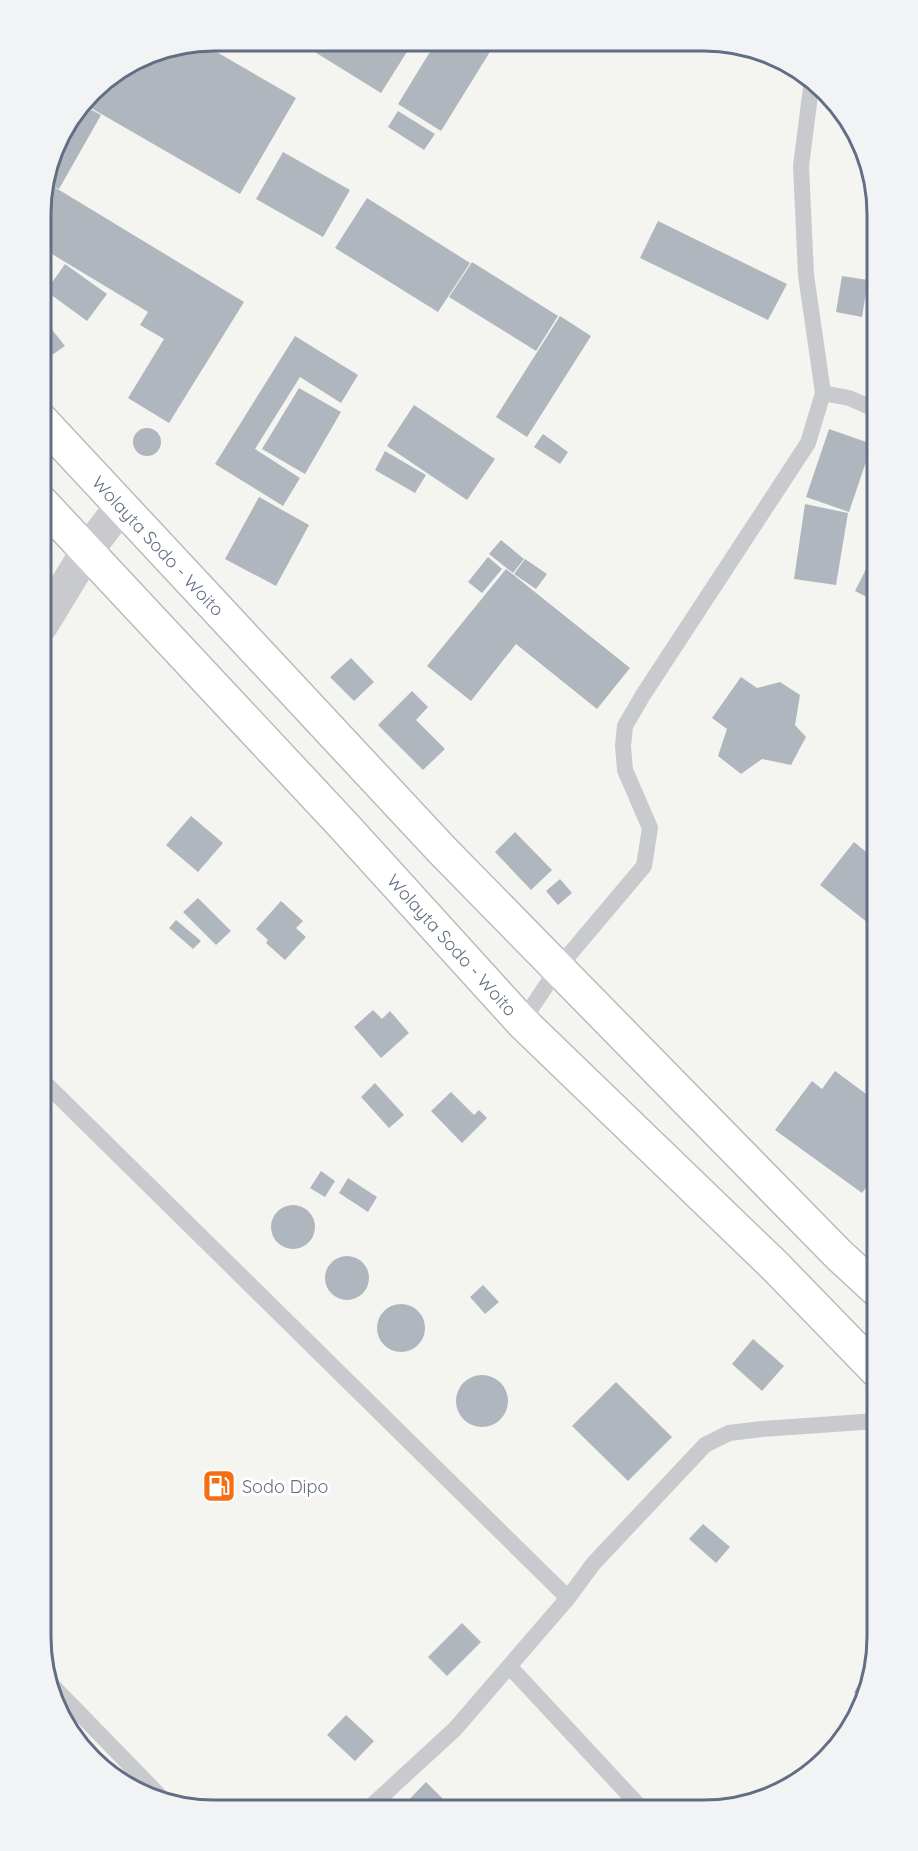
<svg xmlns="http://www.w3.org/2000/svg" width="918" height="1851" viewBox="0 0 918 1851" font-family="Quicksand,sans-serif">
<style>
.building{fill:#b0b6bd}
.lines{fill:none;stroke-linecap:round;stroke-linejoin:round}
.highway-casing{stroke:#babbbe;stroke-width:36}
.lane{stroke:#c8cace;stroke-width:16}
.street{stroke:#c8cace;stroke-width:33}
.highway{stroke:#fff;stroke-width:33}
.labels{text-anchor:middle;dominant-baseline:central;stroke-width:6;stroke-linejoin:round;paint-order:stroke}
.street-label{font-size:18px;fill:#616e84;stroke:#fff}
.poi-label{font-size:18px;fill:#616e84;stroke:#fff;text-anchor:start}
.rim{fill:none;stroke:#616e84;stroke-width:3}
</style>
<rect width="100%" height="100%" fill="#f4f5f0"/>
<path class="building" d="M297,41L401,42L410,47L381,93Z
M436,42H496L441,131L398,104Z
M201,43L296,98L240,194L84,104L99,84L148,54Z
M83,105L101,115L59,189L51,185L244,302L169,423L128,398L164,339L140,325L148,312L42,248V192L59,137Z
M398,111L435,134L424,150L388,127Z
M283,152L350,190L323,237L256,199Z
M367,198L470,263L438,312L335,248Z
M658,221L787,284L768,320L640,258Z
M472,262L558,316L536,351L449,297Z
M65,264L107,294L87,321L46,291Z
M842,276L868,280L862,317L836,312Z
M560,316L591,336L527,437L496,417Z
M42,317L65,346L49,357L42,348Z
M295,336L358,375L341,403L300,377L255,449L300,478L283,506L215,464Z
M299,388L341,412L305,474L262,449Z
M414,405L495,459L467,500L387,446Z
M133 442a14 14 0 1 1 28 0a14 14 0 1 1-28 0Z
M829,429L872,444L849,512L806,497Z
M543,434L568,452L560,464L534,447Z
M385,451L426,475L415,493L375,470Z
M259,497L309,525L276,586L225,559Z
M805,504L848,513L836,585L794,579Z
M501,540L524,559L513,573L489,554Z
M877,547V602L855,591Z
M488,557L502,569L482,593L468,582Z
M525,559L547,574L536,589L514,574Z
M506,569L630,668L597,709L516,644L471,701L427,666Z
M351,658L374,682L354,701L330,677Z
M741,677L757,688L780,682L800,695L795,725L806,737L791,765L762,759L741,774L718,756L727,729L712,718Z
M412,691L428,707L416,720L445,749L423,770L378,725Z
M191,816L223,843L198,872L166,845Z
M515,832L552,870L531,890L495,852Z
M854,842L877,861V930L820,885Z
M560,879L572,893L558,905L546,891Z
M198,898L231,931L216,945L183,912Z
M281,901L303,921L296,928L306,937L285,960L266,943L268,940L256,929Z
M176,920L201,941L193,949L169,928Z
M373,1010L382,1019L390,1011L409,1033L381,1058L354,1027Z
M835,1071L877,1102V1114L870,1124L877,1130V1172L862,1193L775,1130L812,1081L822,1089Z
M877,1076V1095L869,1089Z
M375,1083L404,1115L389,1128L361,1097Z
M451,1092L474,1115L479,1110L487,1118L462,1143L431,1111Z
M321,1171L335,1181L325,1197L310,1188Z
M348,1178L377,1197L368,1212L339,1193Z
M271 1227a22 22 0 1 1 44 0a22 22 0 1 1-44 0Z
M325 1278a22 22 0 1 1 44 0a22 22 0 1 1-44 0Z
M483,1285L499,1302L485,1314L470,1297Z
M377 1328a24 24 0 1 1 48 0a24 24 0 1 1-48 0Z
M753,1339L784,1366L762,1391L732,1364Z
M456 1401a26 26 0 1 1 52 0a26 26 0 1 1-52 0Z
M616,1382L672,1437L628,1481L572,1426Z
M703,1524L730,1547L716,1563L689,1539Z
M462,1623L481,1642L447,1676L428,1657Z
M862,1679L865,1681L859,1696L854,1692Z
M346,1715L374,1741L355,1761L327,1735Z
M426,1782L454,1810H399Z"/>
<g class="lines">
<g class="highway-casing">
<path id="highway" d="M42,421L442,850L839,1255L877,1290
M42,503L344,826L522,1022L775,1266L877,1371"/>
</g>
<path class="lane" d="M823,393L849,398L877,410
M522,1022L558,968L644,866L650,828L625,770L623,746L625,726L643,695L808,443L823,393L806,275L801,166L812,80
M41,1079L568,1598
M509,1666L643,1810
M48,1681L158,1794
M368,1809L455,1729L568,1598L593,1564L705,1445L729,1433L762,1429L877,1421"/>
<path class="street" d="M42,625L87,551L121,506"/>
<use href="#highway" class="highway"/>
</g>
<defs>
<g id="fuel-square" transform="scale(1.725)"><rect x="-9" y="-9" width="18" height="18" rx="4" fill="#f46f11" stroke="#fff"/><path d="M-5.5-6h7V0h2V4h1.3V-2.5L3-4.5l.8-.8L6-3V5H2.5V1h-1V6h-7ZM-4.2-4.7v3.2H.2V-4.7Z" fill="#fff"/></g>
</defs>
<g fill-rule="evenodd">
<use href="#fuel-square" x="219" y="1486"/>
</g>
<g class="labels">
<g class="street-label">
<text transform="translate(158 546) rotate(47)">Wolayta Sodo - Woito</text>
<text transform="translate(452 945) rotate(48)">Wolayta Sodo - Woito</text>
</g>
<g class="poi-label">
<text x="242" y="1486">Sodo Dipo</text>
</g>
</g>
<path d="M0 0H918V1851H0ZM214 51H704A163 163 0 0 1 867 214V1637A163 163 0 0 1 704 1800H214A163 163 0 0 1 51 1637V214A163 163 0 0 1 214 51Z" fill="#f2f3f5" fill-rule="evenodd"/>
<path class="rim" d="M214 51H704A163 163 0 0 1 867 214V1637A163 163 0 0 1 704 1800H214A163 163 0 0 1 51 1637V214A163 163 0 0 1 214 51Z"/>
</svg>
